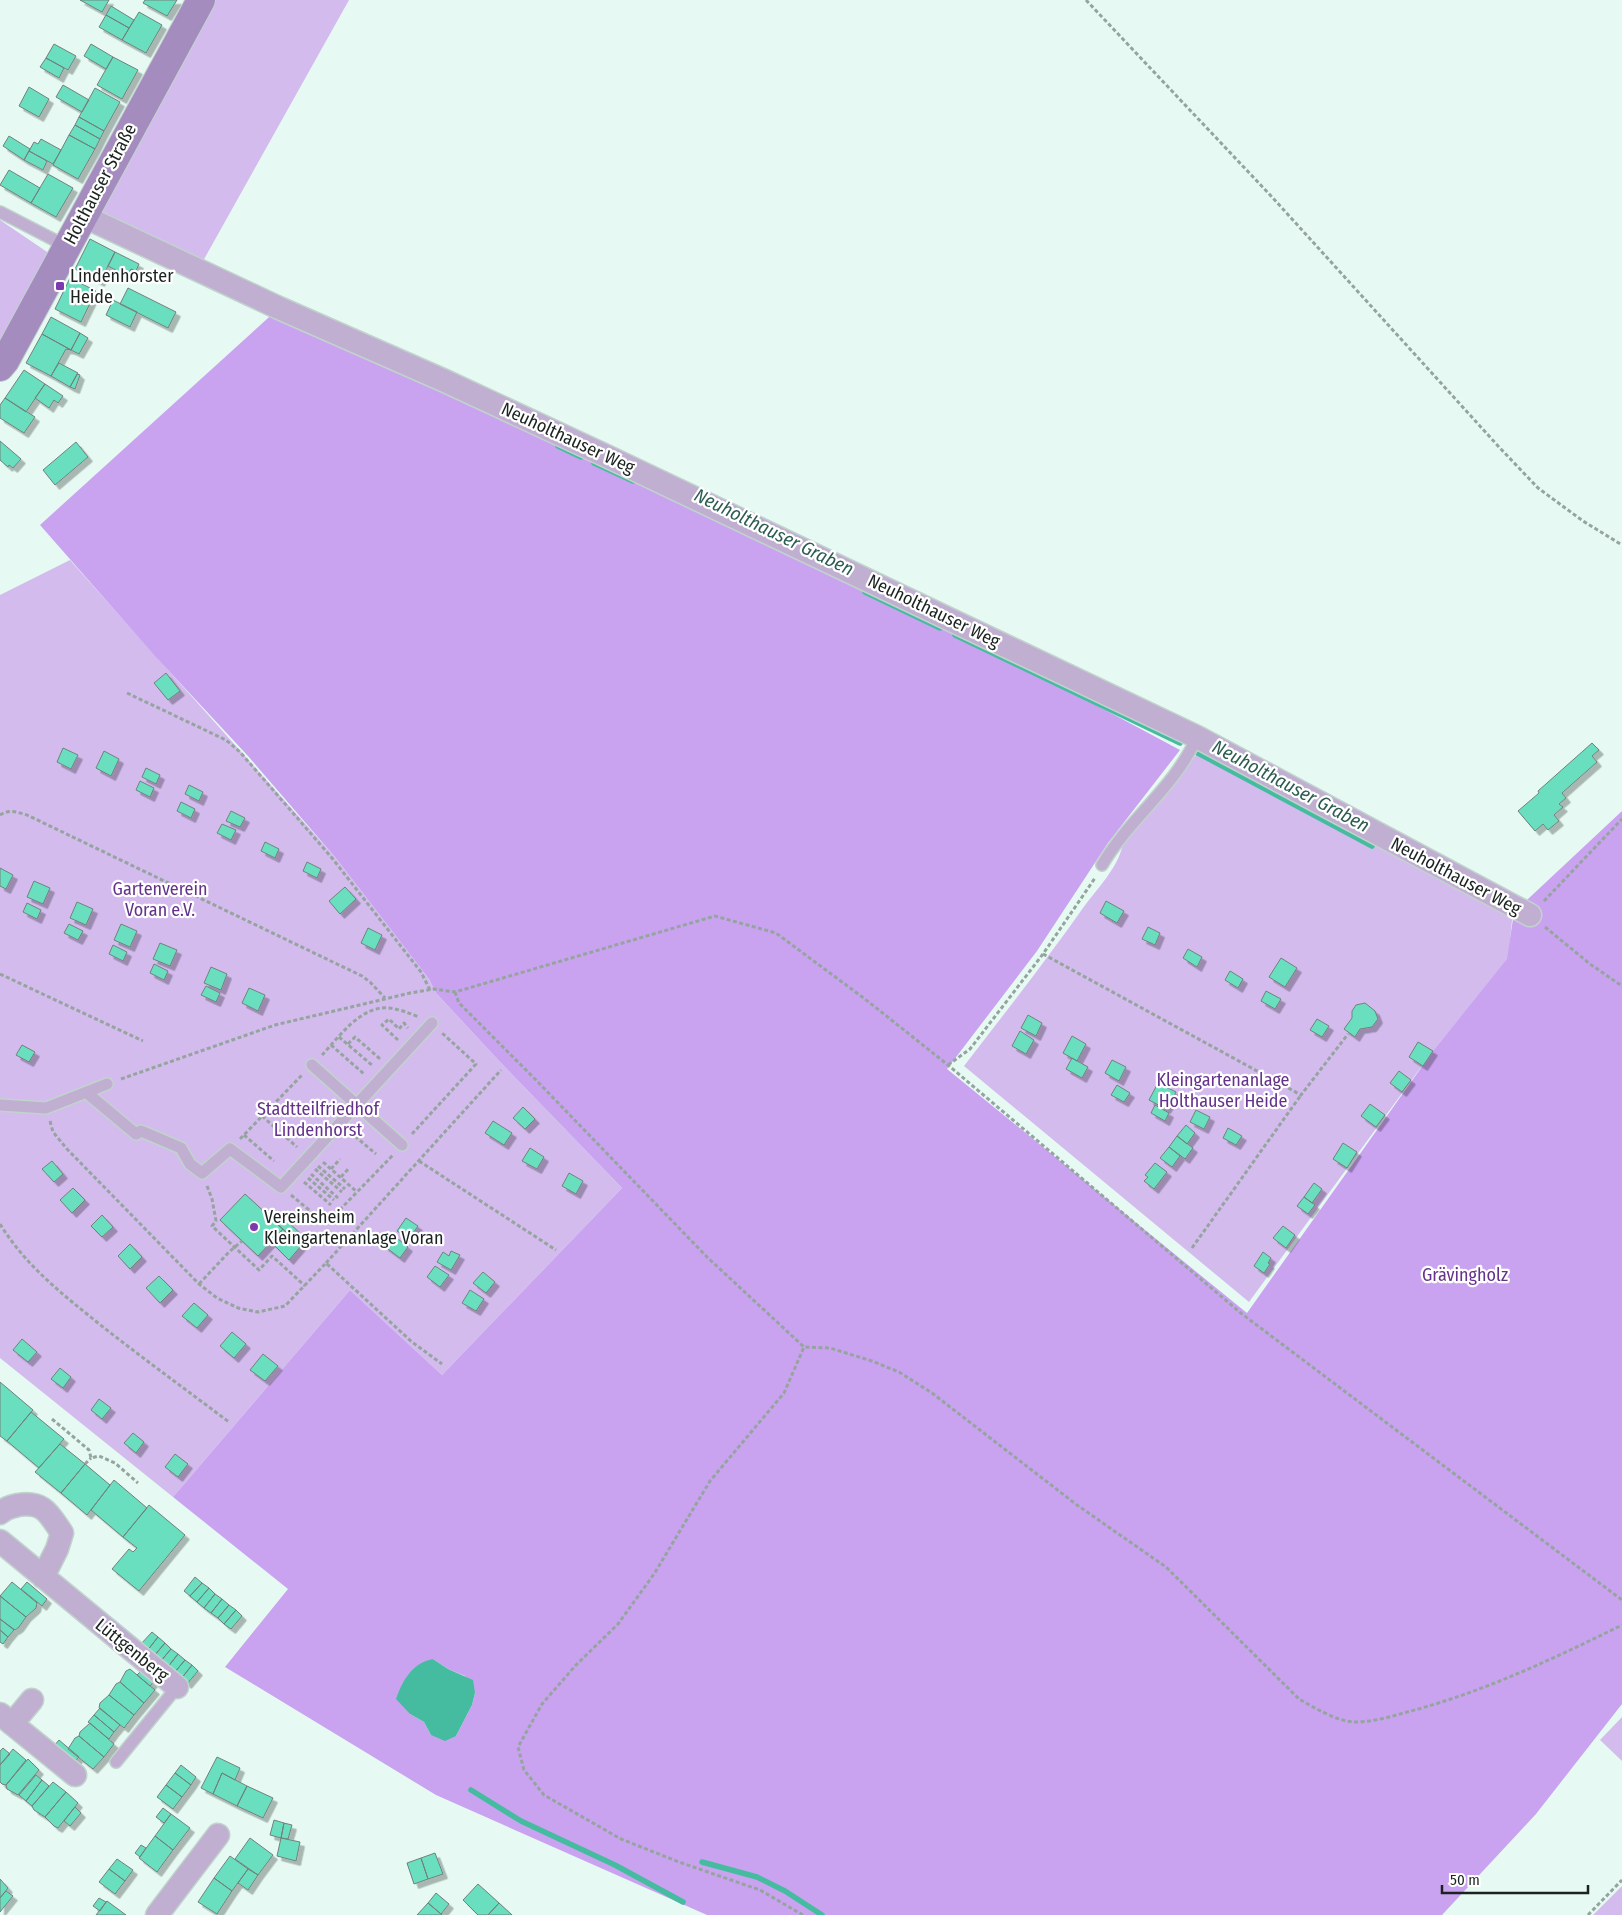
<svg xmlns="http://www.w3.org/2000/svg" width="1622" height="1915" viewBox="0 0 1622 1915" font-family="'Fira Sans Condensed',sans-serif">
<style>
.green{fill:#d4bbee}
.forest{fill:#caa3f0;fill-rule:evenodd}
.water{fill:#45bc9f}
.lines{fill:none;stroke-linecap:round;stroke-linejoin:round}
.stream{stroke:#45bc9f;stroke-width:5.5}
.building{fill:#6bdfc0;stroke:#6f817b;filter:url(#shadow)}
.lane-casing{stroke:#c1d3cd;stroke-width:14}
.street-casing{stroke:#c1d3cd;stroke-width:25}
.secondary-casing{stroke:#c1d3cd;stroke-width:30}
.path{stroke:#95a49f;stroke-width:3;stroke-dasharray:4 2.5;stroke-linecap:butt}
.lane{stroke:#c0afd1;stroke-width:11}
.street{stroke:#c0afd1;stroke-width:22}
.secondary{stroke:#a58cbf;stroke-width:28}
.poi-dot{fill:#7c3aae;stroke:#fff;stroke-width:2}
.labels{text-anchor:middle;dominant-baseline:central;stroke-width:4.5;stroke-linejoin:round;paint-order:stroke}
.street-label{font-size:18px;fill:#1b2320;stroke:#fff}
.poi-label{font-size:18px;fill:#1b2320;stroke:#fff;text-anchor:start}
.park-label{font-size:18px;fill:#64328b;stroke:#fff}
.water-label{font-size:19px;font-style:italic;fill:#2c5d50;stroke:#fff}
</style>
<defs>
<filter id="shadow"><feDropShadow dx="4.5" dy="4.5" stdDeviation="0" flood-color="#0004"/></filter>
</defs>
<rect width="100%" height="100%" fill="#e6faf3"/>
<path class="green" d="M201,0H349L198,270L83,216Z
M0,220L59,260L0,367Z
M70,560L335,857L429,979L436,993L501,1063L622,1188L442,1375L350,1290L173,1497L0,1358V595Z
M1201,749L1513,911L1508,959L1433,1051L1249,1302L964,1066C1004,1014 1045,962 1083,908C1097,889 1118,868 1123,844Z
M1622,1717V1761L1600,1740Z
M1622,1886V1915H1593Z"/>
<path class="forest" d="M279,308L909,605L1180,750L1108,843L1037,951L947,1069L1247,1313L1433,1051L1507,959L1514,912L1622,811V1704L1536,1814L1442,1915H707L436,1795L225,1667L288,1589L173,1497L350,1290L442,1375L622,1188L501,1063L436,993L429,979L335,857L248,756L155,656L40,525ZM433,1659L448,1669L465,1676L475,1693L472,1705L456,1736L431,1735L424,1722L410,1714Z"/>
<path class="water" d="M433,1659L448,1669L473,1680L475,1693L472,1705L456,1736L445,1741L431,1735L424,1722L410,1714L396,1699C403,1680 412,1663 433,1659Z"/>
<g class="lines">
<path class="stream" d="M558,446L581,457
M594,463L633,481
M865,592L940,628
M955,635L1180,743
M1196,752L1372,846
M471,1790L521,1821L615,1865L683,1902
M702,1862L757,1877L785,1891L822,1915"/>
</g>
<path class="building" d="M80,0H109L102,12Z
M145,0H177L167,16L143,3Z
M111,6L134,20L129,28L106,15Z
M139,12L162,25L146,53L122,40Z
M106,15L129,28L122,40L99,27Z
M54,44L76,56L68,70L46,58Z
M91,44L113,57L106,69L84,56Z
M113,57L138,70L122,99L97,85Z
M46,58L64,68L59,78L40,67Z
M63,85L89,100L82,112L56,97Z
M29,87L49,99L39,117L19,106Z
M95,88L120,102L104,131L79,117Z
M79,117L104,131L100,139L75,125Z
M75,125L100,139L95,149L69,135Z
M69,135L95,149L78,179L53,165Z
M9,136L30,149L24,160L3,146Z
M41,139L61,150L53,164L29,151L34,142L38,144Z
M29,151L47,161L43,170L24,160Z
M9,170L40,188L31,203L0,185Z
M48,174L73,188L56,217L31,203Z
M90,239L115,252L100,282L75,269Z
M115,252L139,264L136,271L131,269L127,276L108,266Z
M70,278L96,291L81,322L55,309Z
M128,288L176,312L168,328L120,304Z
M113,300L137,312L130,327L106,315Z
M51,317L80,333L71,350L42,334Z
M80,333L88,338L79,354L71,350Z
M42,334L71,350L66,349L51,376L26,363Z
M59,363L78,373L70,387L51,376Z
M24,370L45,384L26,412L5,398Z
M77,374L80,375L75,389L70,387Z
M45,384L63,396L58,403L54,400L49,408L35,398Z
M5,398L35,417L24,433L0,418V405Z
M0,441L21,459L13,468L9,465L8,467L0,460Z
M76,442L88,457L55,485L43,470Z
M166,673L180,691L168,700L154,683Z
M1592,743L1599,750L1592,756L1597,762L1562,793L1566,798L1559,804L1563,807L1554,815L1559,821L1548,830L1543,824L1535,831L1518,811L1539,793L1538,791Z
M63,748L78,755L71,769L57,762Z
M104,751L119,759L111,776L96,768Z
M146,768L160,775L156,784L142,777Z
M140,781L154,788L150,797L136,790Z
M189,785L203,792L199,801L185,794Z
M181,802L195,809L191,818L177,811Z
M231,811L245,818L240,827L226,821Z
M222,824L236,830L231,840L217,833Z
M265,842L279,849L275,858L261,851Z
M307,862L321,869L317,878L303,871Z
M0,868L13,875L6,889L0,886Z
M34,881L50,888L43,904L27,897Z
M345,887L356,899L340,914L329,901Z
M1106,901L1124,911L1117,923L1100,913Z
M77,902L93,909L86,925L70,918Z
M27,903L41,910L37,919L23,912Z
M69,924L83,931L78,940L64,933Z
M121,924L137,931L130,947L114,940Z
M1148,927L1160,933L1155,945L1142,939Z
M368,928L382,935L375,950L361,943Z
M160,943L177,950L170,966L153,959Z
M113,945L127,952L123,961L109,954Z
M1188,949L1202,957L1197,967L1183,958Z
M1281,958L1297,968L1285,987L1269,977Z
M154,964L168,971L164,980L150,973Z
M211,967L227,974L221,990L204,983Z
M1230,971L1243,979L1238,988L1225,980Z
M206,986L220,993L216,1002L201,995Z
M249,988L265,995L258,1011L242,1003Z
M1266,991L1281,999L1275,1009L1261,1001Z
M1365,1003L1375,1011L1378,1019L1372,1027L1360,1029L1355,1037L1344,1029L1352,1018V1011L1356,1005Z
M1028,1015L1042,1023L1036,1036L1021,1028Z
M1317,1019L1329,1026L1322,1037L1310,1030Z
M1020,1031L1034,1040L1026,1054L1012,1046Z
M1072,1036L1086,1044L1077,1061L1063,1053Z
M1418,1042L1433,1051L1423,1066L1409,1057Z
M22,1045L35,1052L29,1062L16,1055Z
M1072,1058L1088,1067L1082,1078L1066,1069Z
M1112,1060L1126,1067L1119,1081L1105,1073Z
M1399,1071L1411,1080L1402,1092L1390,1083Z
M1158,1083L1176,1092L1166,1109L1149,1100Z
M1117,1085L1130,1093L1124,1102L1111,1095Z
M1370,1104L1385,1115L1376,1127L1361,1116Z
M1155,1105L1169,1113L1165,1121L1151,1113Z
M523,1107L535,1119L525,1129L513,1118Z
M1196,1110L1210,1117L1204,1129L1190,1122Z
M493,1121L512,1133L504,1145L485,1133Z
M1186,1125L1195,1133L1187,1144L1177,1136Z
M1228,1128L1242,1136L1236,1145L1223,1138Z
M1177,1136L1193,1148L1185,1159L1169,1147Z
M1343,1143L1357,1152L1347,1168L1333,1159Z
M1169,1147L1180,1156L1172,1167L1160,1158Z
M530,1148L544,1157L537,1169L522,1161Z
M52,1161L63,1174L54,1182L42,1169Z
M1155,1163L1167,1172L1154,1189L1144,1181L1148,1177L1145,1175Z
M569,1173L583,1181L576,1194L562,1186Z
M1314,1183L1322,1189L1312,1203L1304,1197Z
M73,1188L85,1200L72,1213L60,1200Z
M245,1194L283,1229L258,1256L220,1220Z
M1304,1197L1315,1205L1308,1214L1297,1206Z
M102,1215L113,1227L102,1237L91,1226Z
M284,1218L307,1240L301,1246L278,1225Z
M406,1218L418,1226L409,1239L397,1231Z
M1283,1226L1295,1235L1286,1248L1273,1238Z
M283,1229L301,1246L289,1260L271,1242Z
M393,1235L408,1247L400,1258L384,1246Z
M130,1244L142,1257L130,1269L118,1256Z
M451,1251L460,1255L451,1270L437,1262L443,1252L449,1256Z
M1263,1252L1271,1258L1268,1263L1270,1264L1264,1273L1254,1266Z
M435,1266L449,1275L440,1287L427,1277Z
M483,1272L495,1282L486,1293L473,1283Z
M159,1276L173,1290L160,1303L146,1288Z
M470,1290L484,1299L476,1311L462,1303Z
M194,1303L208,1315L197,1328L182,1316Z
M232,1332L246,1344L234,1358L220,1346Z
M22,1339L37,1352L28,1362L13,1350Z
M263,1354L278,1366L265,1381L250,1370Z
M60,1368L71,1377L63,1388L51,1379Z
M0,1382L33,1410L7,1441L0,1436Z
M99,1399L111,1408L102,1419L91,1410Z
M31,1412L64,1439L39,1468L7,1441Z
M133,1433L144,1442L136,1453L124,1443Z
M60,1444L85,1464L61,1493L35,1472Z
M175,1454L188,1464L178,1477L165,1467Z
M85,1464L110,1485L87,1515L61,1493Z
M114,1480L147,1508L123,1537L91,1510Z
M149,1505L185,1535L139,1591L112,1569L129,1549L133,1552L137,1548L123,1537Z
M195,1577L202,1583L190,1596L184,1591Z
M12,1582L37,1603L36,1608L26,1617L0,1596Z
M27,1582L47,1599L42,1606L21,1589Z
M202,1583L209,1588L197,1602L190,1596Z
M209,1588L215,1594L204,1608L197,1602Z
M215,1594L222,1599L211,1613L204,1608Z
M0,1596L26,1617L19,1627L15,1630L0,1619Z
M222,1599L229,1605L218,1618L211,1613Z
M229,1605L236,1610L224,1624L218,1618Z
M236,1610L242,1616L231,1629L224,1624Z
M0,1619L14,1630L8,1637L0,1630Z
M0,1630L8,1637L3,1644L0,1642Z
M152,1632L158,1637L147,1651L140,1645Z
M158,1637L165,1643L154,1656L147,1651Z
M165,1643L171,1649L160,1662L154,1656Z
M171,1649L178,1654L167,1668L160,1662Z
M178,1654L185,1660L174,1673L167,1668Z
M185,1660L192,1665L181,1679L174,1673Z
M192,1665L198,1671L187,1684L181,1679Z
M130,1669L155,1690L144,1703L120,1682L126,1671Z
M143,1669L156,1679L150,1686L137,1675Z
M120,1682L144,1703L134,1715L109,1695L116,1684Z
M109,1695L134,1715L124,1728L99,1708L100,1703Z
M100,1708L120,1725L114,1732L94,1715Z
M94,1715L114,1732L109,1739L88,1722Z
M90,1723L114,1744L104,1757L79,1736L80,1732Z
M79,1736L104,1757L93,1769L68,1749L75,1738Z
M59,1740L79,1757L73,1764L53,1747Z
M3,1748L10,1754L0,1765V1751Z
M13,1749L26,1760L6,1785L2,1784L0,1782V1765Z
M217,1757L240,1768L235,1780L222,1773L213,1794L201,1788Z
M28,1759L39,1770L18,1795L7,1789L6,1785Z
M181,1765L196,1777L191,1785L175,1773Z
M175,1773L191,1785L182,1797L166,1785Z
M222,1773L247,1786L237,1806L213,1794Z
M36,1775L42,1780L26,1801L19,1795Z
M42,1780L49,1786L32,1806L26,1801Z
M53,1782L66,1792L45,1817L34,1810L32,1806Z
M166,1785L182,1797L173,1809L157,1797Z
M247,1786L273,1798L263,1818L237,1806Z
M66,1792L78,1803L58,1828L54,1826L45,1817Z
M75,1807L81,1813L70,1826L64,1821Z
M163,1808L171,1814L164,1823L156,1817Z
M171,1814L190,1828L173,1850L155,1836Z
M274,1820L284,1823L281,1838L270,1835Z
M284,1823L292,1825L288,1839L281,1838Z
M155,1836L173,1850L157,1872L139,1858Z
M250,1838L273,1855L258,1875L235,1859Z
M281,1838L300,1842L296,1861L277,1856Z
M141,1845L146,1848L140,1857L135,1853Z
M435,1853L443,1874L428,1879L421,1858Z
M230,1856L248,1869L232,1891L214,1878Z
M421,1858L428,1879L414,1884L407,1863Z
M117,1859L133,1870L125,1881L109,1869Z
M109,1869L125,1881L115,1894L99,1882Z
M248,1869L258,1875L248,1890L238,1883Z
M214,1878L232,1891L217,1914L198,1902Z
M0,1879L8,1888L0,1898Z
M478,1884L499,1903L488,1915H478L463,1900Z
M6,1891L13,1896L0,1912V1898Z
M436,1893L449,1904L441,1914L428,1903Z
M99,1898L106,1902L100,1911L93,1906Z
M107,1901L126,1915H96Z
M428,1903L441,1914L442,1915H417Z
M499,1903L512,1915H488Z"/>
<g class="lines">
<g class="lane-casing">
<path id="lane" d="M0,212L66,246
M1102,865C1129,819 1175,787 1197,737
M312,1065L402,1145
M87,1093L136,1134L141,1131L181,1148L190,1164L202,1173L230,1149L281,1187L432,1023
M0,1105L46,1108L107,1084
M116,1762L177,1687"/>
</g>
<g class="street-casing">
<path id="street" d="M83,216L279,308L445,381L602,454L1197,737L1530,915
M0,1513C6,1508 10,1507 18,1505C44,1501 49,1514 62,1533L57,1549L43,1577
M0,1541L177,1687
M0,1714L75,1775
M12,1724L32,1700
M157,1915L218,1835"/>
</g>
<g class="secondary-casing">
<path id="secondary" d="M0,367L5,361L201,0"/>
</g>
<path class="path" d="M1086,0L1272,197L1499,447L1538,488L1583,521L1622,545
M127,693L226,740L240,752L332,858L421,972L430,990
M0,815C9,809 17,812 27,815L362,976L370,982L385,998
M1544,901L1622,819
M1545,927L1590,964L1622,986
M1043,954L1301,1095L1348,1034
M0,974L143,1041
M455,992L459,1003L536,1080L707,1257L804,1347L830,1348L872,1361L899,1372L932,1393L1077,1505L1166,1567L1299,1699C1313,1707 1338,1722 1355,1722C1372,1722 1390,1717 1407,1712C1481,1693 1553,1659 1622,1625
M339,1037L373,1066
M398,1040L382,1025L389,1019L399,1029L404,1023L408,1028
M348,1044L355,1037L379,1058L378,1059
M331,1045L364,1074
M322,1055C339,1037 361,1005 389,1008C399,1009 409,1013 419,1017
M948,1065L970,1049L1043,954L1095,878
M121,1079L275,1025L410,993L434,989L455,992L715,916L776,933L865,999L948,1065L1242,1314L1622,1600
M262,1116L297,1147
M50,1121L53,1132L67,1149L199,1284L217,1298L238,1308L258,1312L285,1306L326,1263L412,1342L442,1364
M350,1132L376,1154
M412,1134L476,1064L442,1033
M244,1135L274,1161
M240,1139L302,1075
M419,1161L556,1250
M323,1162L357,1192
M318,1166L345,1189
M315,1169L342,1192
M331,1169L340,1159
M311,1174L338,1198
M341,1177L349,1168
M308,1178L334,1200
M304,1182L331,1205
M207,1186L212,1199L216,1221L212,1226L259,1270L272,1256L305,1286
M291,1195L326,1224L393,1155
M0,1224C26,1266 61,1293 98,1323C141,1357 185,1389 229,1422
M1192,1248L1301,1095
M326,1263L501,1070
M199,1284L229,1252L242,1241
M52,1419L89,1450L91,1458L99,1456L115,1463L138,1483
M85,1464L91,1458
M803,1915L760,1890L679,1862L621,1839L544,1795L524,1770L518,1747L542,1704L576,1665L618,1624L654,1574L710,1481L784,1393L804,1347
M1588,1915L1622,1880"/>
<use href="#lane" class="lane"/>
<use href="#street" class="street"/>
<use href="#secondary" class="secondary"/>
</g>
<g class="poi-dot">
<rect x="55" y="281" width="10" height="10" rx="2.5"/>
<circle cx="254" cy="1227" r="5"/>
</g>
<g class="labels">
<g class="street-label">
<text transform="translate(100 184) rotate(-62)">Holthauser Straße</text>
<text transform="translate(568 438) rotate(25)">Neuholthauser Weg</text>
<text transform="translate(934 611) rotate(26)">Neuholthauser Weg</text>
<text transform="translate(1456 876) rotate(28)">Neuholthauser Weg</text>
<text transform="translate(132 1650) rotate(39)">Lüttgenberg</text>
</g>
<g class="poi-label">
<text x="70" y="276">Lindenhorster<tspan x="70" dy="21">Heide</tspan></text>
<text x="264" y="1217">Vereinsheim<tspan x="264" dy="21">Kleingartenanlage Voran</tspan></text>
</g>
<g class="park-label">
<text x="160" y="889">Gartenverein<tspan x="160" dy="21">Voran e.V.</tspan></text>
<text x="1223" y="1080">Kleingartenanlage<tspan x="1223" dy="21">Holthauser Heide</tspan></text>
<text x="318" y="1109">Stadtteilfriedhof<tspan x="318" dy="21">Lindenhorst</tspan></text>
<text x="1465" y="1275">Grävingholz</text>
</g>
<g class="water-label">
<text transform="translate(774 532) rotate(26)">Neuholthauser Graben</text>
<text transform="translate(1291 786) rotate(28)">Neuholthauser Graben</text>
</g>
</g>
<path d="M1442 1885v8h146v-8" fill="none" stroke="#1b2320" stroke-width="2.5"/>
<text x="1450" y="1885" font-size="15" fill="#1b2320" stroke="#ffffff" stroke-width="4" paint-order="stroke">50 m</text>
</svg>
